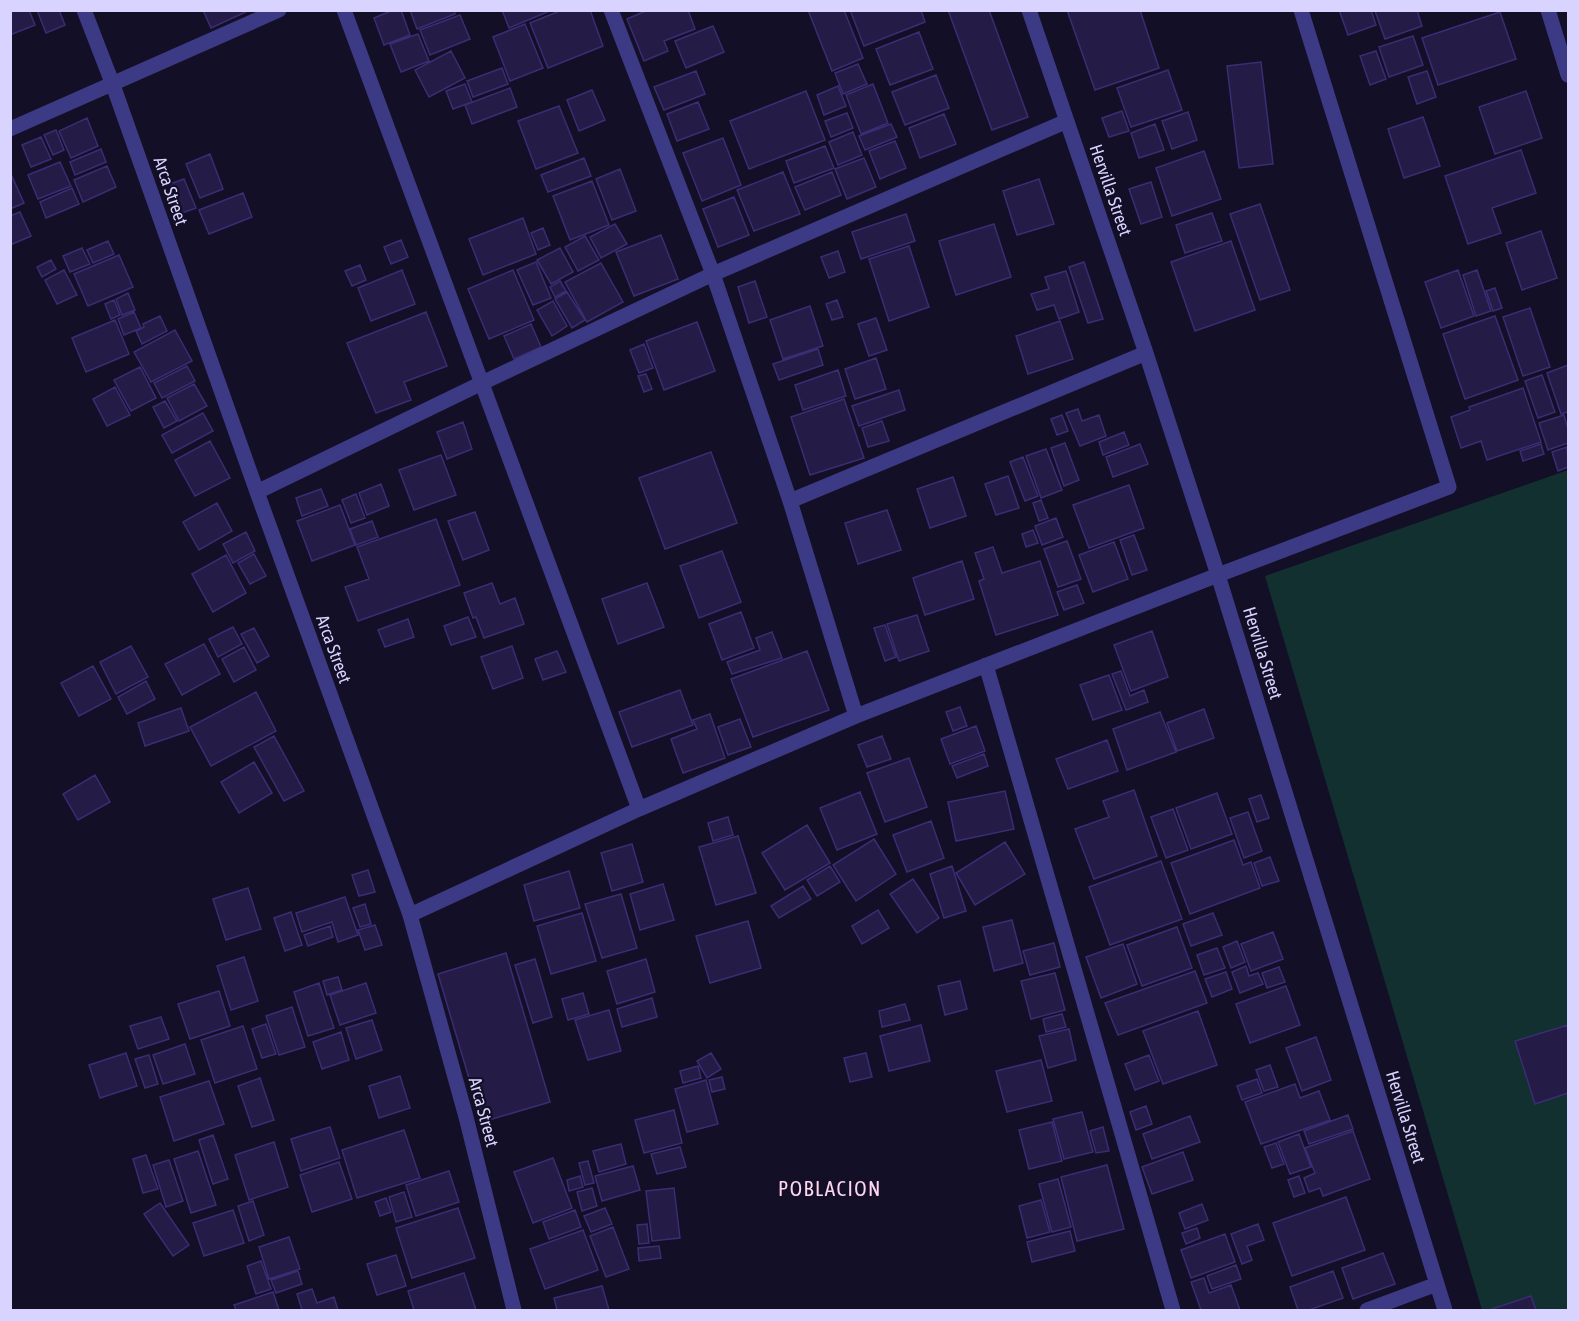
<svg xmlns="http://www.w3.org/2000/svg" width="1579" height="1321" viewBox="0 0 1579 1321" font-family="'Asap Condensed',sans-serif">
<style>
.green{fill:#12302f}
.building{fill:#241b47;stroke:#3b2d73;stroke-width:1.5}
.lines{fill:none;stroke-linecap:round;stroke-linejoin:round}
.minor{stroke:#3d3a85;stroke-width:15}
.labels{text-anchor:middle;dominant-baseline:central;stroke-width:4.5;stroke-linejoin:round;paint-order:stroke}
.street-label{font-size:18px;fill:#d9d4ff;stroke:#130f26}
.quarter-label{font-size:21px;letter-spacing:1.5px;fill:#ffd6f0;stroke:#130f26}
</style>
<rect width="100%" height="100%" fill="#130f26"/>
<path class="green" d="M1568,470V1310H1482L1265,576Z"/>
<path class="building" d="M10,10H29L35,25L10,35Z
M37,10H59L65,25L46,33Z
M203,10H250L211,28Z
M393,10H401L410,35L384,45L374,18Z
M410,10H454L455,14L417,29Z
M502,10H552L509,28Z
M562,10H590L603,46L548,68L530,23Z
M648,10H688L695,29L664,41L668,51L644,61L627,19Z
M808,10H844L863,58L832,71Z
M850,10H921L925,22L864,46Z
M948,10H989L1028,117L992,130Z
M1067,10H1140L1159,68L1095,90Z
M1339,10H1371L1376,25L1348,35Z
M1417,10L1422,26L1385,39L1375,11Z
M1500,12L1516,59L1438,85L1422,38Z
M460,15L470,39L430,55L420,30Z
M525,24L543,68L510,81L493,37Z
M713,26L724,52L686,68L675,41Z
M919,32L933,69L890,85L876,49Z
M418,34L429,61L401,72L390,44Z
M1413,36L1423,65L1389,77L1379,47Z
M451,51L465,78L429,97L415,70Z
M1376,51L1386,79L1370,85L1360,56Z
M1261,62L1273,164L1239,168L1227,66Z
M858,64L867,84L843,94L835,73Z
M502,68L508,84L473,97L467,81Z
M1168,70L1182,110L1131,127L1117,88Z
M696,71L705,94L664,110L654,87Z
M1427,71L1436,97L1417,104L1408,77Z
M936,75L949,108L905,125L892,92Z
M465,84L472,102L453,109L446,91Z
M873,84L888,123L861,134L846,95Z
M838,86L846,106L824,115L817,95Z
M510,88L517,107L472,124L465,105Z
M592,90L605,120L579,131L567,100Z
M806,91L825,140L749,169L730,121Z
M1526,91L1542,138L1495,154L1479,107Z
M698,102L709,129L677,141L667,114Z
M559,106L578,153L536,169L518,121Z
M1122,111L1129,131L1109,137L1102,118Z
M1188,112L1197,140L1172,149L1162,121Z
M847,113L853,128L831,137L825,121Z
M944,114L956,144L920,158L909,128Z
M1423,117L1440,166L1404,178L1388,129Z
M87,118L98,146L71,158L59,131Z
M891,124L897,137L865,150L859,136Z
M1155,124L1164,150L1139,158L1131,133Z
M56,130L64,150L53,155L44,135Z
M853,132L862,155L838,165L829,142Z
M41,137L51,159L31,167L22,145Z
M723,138L741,185L702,201L683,153Z
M895,141L906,168L880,179L869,151Z
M825,146L834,168L794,183L786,161Z
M101,149L106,162L75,175L70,162Z
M1521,150L1536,193L1492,208L1501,233L1468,244L1445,176Z
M1204,151L1221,199L1172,216L1156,168Z
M210,154L223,189L200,198L186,164Z
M584,158L591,176L548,192L541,175Z
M864,158L876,187L847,199L835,169Z
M60,162L71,186L38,199L28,175Z
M107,166L116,187L83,202L74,180Z
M620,169L636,211L612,220L596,179Z
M10,172L24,203L10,209Z
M783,172L800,214L754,231L737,190Z
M832,172L841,195L805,210L795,187Z
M184,179L196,208L182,213L170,184Z
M1039,179L1054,224L1017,235L1003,191Z
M592,181L609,225L570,240L553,196Z
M1151,182L1162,217L1141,224L1129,189Z
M72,188L79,204L46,218L40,202Z
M243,193L252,217L209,234L199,210Z
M734,197L749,235L718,247L703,209Z
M1260,204L1290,290L1260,300L1230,214Z
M20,212L31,236L10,245V216Z
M1212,213L1222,241L1185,253L1176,225Z
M906,214L915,241L861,259L852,232Z
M523,218L536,254L483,275L469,239Z
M615,224L627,244L601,258L590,237Z
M994,224L1011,277L956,295L939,241Z
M543,228L550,245L538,250L531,233Z
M1541,231L1557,278L1522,290L1506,243Z
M661,235L678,279L634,296L616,252Z
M585,236L599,260L578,271L565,247Z
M401,240L408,257L391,264L384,247Z
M108,241L114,254L93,263L87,250Z
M1231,241L1255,310L1195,331L1171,262Z
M909,246L929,307L889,321L869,259Z
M82,248L90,264L70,272L63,256Z
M560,248L573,272L551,284L537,260Z
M838,251L845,272L829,278L821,257Z
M119,255L133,287L88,306L74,274Z
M51,260L56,269L42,277L37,267Z
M536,262L551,298L533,305L517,270Z
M1084,262L1103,319L1088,323L1069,267Z
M601,263L623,302L587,322L565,282Z
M360,265L366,280L352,286L345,271Z
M64,270L77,295L57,304L45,280Z
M402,270L415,304L371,321L358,288Z
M513,270L534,320L489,339L468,289Z
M1458,270L1474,316L1441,328L1425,282Z
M1477,270L1491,311L1476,316L1463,275Z
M1066,271L1079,312L1059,319L1054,305L1037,310L1031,294L1049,289L1045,277Z
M560,281L566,291L555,297L550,287Z
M755,281L767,317L749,323L738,287Z
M1495,288L1502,308L1493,311L1486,291Z
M567,292L585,320L572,328L555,299Z
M128,293L135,310L122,315L116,299Z
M114,300L120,315L111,319L105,304Z
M837,300L843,317L832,320L826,304Z
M553,301L567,326L552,336L537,310Z
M810,306L823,346L783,359L770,320Z
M1530,308L1550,367L1523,376L1503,317Z
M134,312L141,328L124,335L118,319Z
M426,312L447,366L404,382L411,400L376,413L347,343Z
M160,316L167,331L142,344L136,331L144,327L143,324Z
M1495,316L1518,380L1465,399L1443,334Z
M876,318L887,350L869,356L858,324Z
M115,320L129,354L86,372L72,338Z
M1060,321L1073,359L1028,374L1016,336Z
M697,322L715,371L664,390L646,341Z
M531,324L541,347L514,359L504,336Z
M175,330L192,361L151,382L134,352Z
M644,344L653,368L639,373L630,350Z
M818,349L823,365L779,380L773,364Z
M876,358L886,389L855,399L845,369Z
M1568,365V415L1567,412L1561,414L1547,373Z
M187,366L195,381L162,398L154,383Z
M140,367L156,398L131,411L114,380Z
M838,370L846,396L803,410L795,385Z
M646,374L652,389L644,392L638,376Z
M1542,375L1555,412L1538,418L1525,381Z
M194,384L207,406L179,421L167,398Z
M115,387L130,415L107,426L93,399Z
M1523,388L1541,442L1487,460L1481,441L1461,448L1451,417L1470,410L1469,407Z
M899,390L905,410L859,426L852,406Z
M844,399L864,458L810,475L791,417Z
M165,401L177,421L164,428L153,407Z
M1078,409L1082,421L1099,415L1106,436L1080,446L1066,413Z
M203,413L213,431L172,453L162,435Z
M1062,415L1068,431L1057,435L1051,419Z
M1564,415L1568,429V443L1548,450L1539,423Z
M882,421L889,441L868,447L862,428Z
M463,422L472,449L447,459L437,432Z
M1124,432L1129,445L1103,455L1099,442Z
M210,441L230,478L195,496L175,460Z
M1065,443L1079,480L1064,486L1051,448Z
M1140,444L1148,464L1113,477L1106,457Z
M1541,444L1544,454L1523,461L1520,451Z
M1567,447L1568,467L1558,471L1552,452Z
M1046,449L1062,490L1041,498L1026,456Z
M711,452L737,523L665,549L639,478Z
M441,455L456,495L414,510L399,470Z
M1023,457L1038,496L1025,501L1010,462Z
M1008,476L1019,508L996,515L985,484Z
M953,477L966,516L930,528L917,489Z
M381,484L389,506L367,515L359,493Z
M1129,485L1144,528L1089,548L1073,505Z
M321,489L328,506L302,516L296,498Z
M356,494L365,518L351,523L342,500Z
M1041,500L1048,518L1039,521L1033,503Z
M217,503L232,531L199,550L183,522Z
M340,505L355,545L312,561L297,521Z
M887,510L901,550L858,564L845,523Z
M475,512L489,550L463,560L448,521Z
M1056,518L1063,537L1042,545L1035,526Z
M436,519L460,585L358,621L345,587L369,579L357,547Z
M372,521L378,537L356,545L350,529Z
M1033,530L1038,543L1026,547L1022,534Z
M246,532L255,551L233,563L223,544Z
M1134,535L1147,570L1132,575L1120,540Z
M1067,541L1081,579L1058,587L1044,549Z
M1114,542L1128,579L1093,592L1079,555Z
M993,547L1002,573L1040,561L1058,615L996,635L979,581L984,579L975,553Z
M722,551L741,602L699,618L680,566Z
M254,554L266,576L250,584L238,563Z
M226,555L246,593L213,612L192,574Z
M962,561L974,599L925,615L913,578Z
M492,583L500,604L515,598L524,624L484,638L476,617L473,618L464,593Z
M647,583L664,627L618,644L602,599Z
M1077,585L1084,603L1064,610L1057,592Z
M741,612L754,648L722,660L709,624Z
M917,615L929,651L899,661L887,624Z
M468,617L476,637L451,645L444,626Z
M408,619L414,637L385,647L378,630Z
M885,625L896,657L885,661L874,628Z
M233,627L242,644L218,657L209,639Z
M254,628L269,656L257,663L241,634Z
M1152,631L1168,677L1131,691L1114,645Z
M772,632L782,658L732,674L727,662L760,650L756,638Z
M204,644L220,674L182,695L165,664Z
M131,646L148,677L116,694L100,662Z
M512,646L523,678L493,689L481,657Z
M244,647L256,670L234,682L222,659Z
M557,651L566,672L543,680L535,659Z
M807,651L829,710L753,737L731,679Z
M93,666L111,699L79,716L61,683Z
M1121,671L1130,696L1144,690L1148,702L1126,710L1112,674Z
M1109,675L1122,710L1093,720L1080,685Z
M146,681L155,699L127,714L118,697Z
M680,690L693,725L632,747L619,712Z
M256,692L276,731L211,766L190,727Z
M960,707L967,726L953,731L946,712Z
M181,708L189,731L145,746L138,723Z
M1204,709L1214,738L1177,751L1167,723Z
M1160,712L1176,752L1127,770L1113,729Z
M710,714L725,758L683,773L671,739L697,729L693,720Z
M740,719L751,747L728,755L718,727Z
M976,726L985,751L950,764L941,739Z
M274,736L304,791L284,801L254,747Z
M882,736L891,759L867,767L858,745Z
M1107,740L1118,771L1068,789L1056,759Z
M984,754L988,766L957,778L952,766Z
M909,758L927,807L885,822L867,773Z
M254,762L272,793L239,813L221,782Z
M95,775L110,802L78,820L63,794Z
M1134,790L1157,856L1094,879L1075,829L1109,817L1103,801Z
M1005,791L1014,829L956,841L948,802Z
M860,792L877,834L837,850L820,808Z
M1217,793L1232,834L1191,849L1176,808Z
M1261,795L1269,818L1257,822L1249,799Z
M1173,809L1188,850L1166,858L1151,817Z
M1248,812L1262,851L1244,858L1230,818Z
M728,817L733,835L713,841L708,823Z
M931,821L944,858L907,872L893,835Z
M807,825L830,863L785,890L762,853Z
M738,836L756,893L716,905L699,847Z
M874,839L896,874L856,901L833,865Z
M1234,840L1243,865L1251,862L1260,888L1190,914L1171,863Z
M1005,842L1025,874L975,905L956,873Z
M632,844L643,882L612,891L601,853Z
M1270,857L1279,881L1262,886L1254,863Z
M1161,861L1182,919L1110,945L1089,887Z
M830,866L840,882L817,896L807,880Z
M952,866L966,911L944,918L930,874Z
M368,870L375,892L359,896L352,875Z
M569,871L580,908L534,921L524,885Z
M913,879L939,918L917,933L890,894Z
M663,884L674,920L640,930L630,894Z
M803,886L811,899L779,918L771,906Z
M248,888L261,929L226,940L213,899Z
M621,894L637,948L602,958L585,904Z
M345,897L358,935L338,942L332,922L302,932L296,913Z
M365,904L371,924L360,927L353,908Z
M878,910L889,928L862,944L852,926Z
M291,912L302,945L285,951L274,918Z
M582,913L596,961L551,974L537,926Z
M1213,913L1222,935L1191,946L1183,924Z
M1012,920L1023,963L994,971L983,927Z
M748,921L761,968L710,983L696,936Z
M375,925L382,945L365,950L358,930Z
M330,926L333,937L308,946L304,935Z
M1177,927L1192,968L1142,986L1127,945Z
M1273,932L1283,959L1251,971L1241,944Z
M1237,941L1245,962L1231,968L1223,947Z
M1054,943L1060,967L1030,975L1023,951Z
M1123,944L1137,984L1101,998L1086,957Z
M1217,948L1225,968L1204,975L1197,955Z
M506,953L550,1102L482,1122L438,974Z
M244,957L258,1001L231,1010L217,966Z
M535,959L552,1017L533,1023L515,965Z
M646,959L655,992L617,1004L607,971Z
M1246,966L1249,976L1258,973L1263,984L1240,993L1232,972Z
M1279,967L1285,982L1267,988L1262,973Z
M1195,971L1207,1003L1118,1035L1105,1003Z
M1226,972L1232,989L1212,997L1205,979Z
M1055,973L1065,1010L1031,1019L1021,981Z
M338,977L342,990L327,995L323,981Z
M960,981L967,1009L945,1015L938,986Z
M319,983L334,1028L308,1036L294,992Z
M366,983L376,1013L340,1025L330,995Z
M1286,986L1300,1025L1250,1043L1236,1004Z
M219,991L230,1026L190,1039L178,1004Z
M583,993L589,1014L568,1020L562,999Z
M652,998L657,1017L622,1027L617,1009Z
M905,1004L910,1020L882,1027L879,1011Z
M292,1007L305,1047L279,1055L266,1016Z
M609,1010L621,1051L588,1060L575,1020Z
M1198,1011L1217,1065L1163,1084L1143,1031Z
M1062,1014L1066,1027L1046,1032L1043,1019Z
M161,1017L169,1039L138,1049L130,1026Z
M372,1020L382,1050L356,1059L346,1028Z
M266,1024L276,1054L262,1058L252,1029Z
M921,1025L930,1061L889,1071L880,1036Z
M1568,1025V1093L1535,1104L1515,1041Z
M243,1026L257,1069L215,1083L201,1040Z
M1069,1029L1076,1060L1048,1068L1039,1036Z
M341,1032L349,1060L322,1069L313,1042Z
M1316,1037L1331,1080L1302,1091L1286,1048Z
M185,1044L195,1074L163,1084L153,1055Z
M126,1053L137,1086L100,1098L89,1065Z
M711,1053L721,1069L707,1078L697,1061Z
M866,1053L872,1077L850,1082L844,1058Z
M149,1055L158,1084L145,1088L135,1059Z
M1149,1055L1159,1081L1135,1090L1125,1064Z
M1041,1060L1052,1101L1007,1112L996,1071Z
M1270,1065L1278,1087L1264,1091L1256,1070Z
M698,1066L701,1078L683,1083L680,1071Z
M400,1076L410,1108L379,1118L369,1086Z
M722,1077L725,1089L712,1092L709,1080Z
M260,1078L274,1120L252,1127L238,1086Z
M1257,1079L1262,1093L1242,1100L1237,1086Z
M706,1080L718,1124L687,1132L675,1089Z
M209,1081L224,1124L174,1141L160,1097Z
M1295,1084L1300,1098L1319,1091L1330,1120L1261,1144L1245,1102Z
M1146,1106L1152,1124L1136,1130L1130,1112Z
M674,1110L682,1143L644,1153L635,1120Z
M1082,1112L1093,1152L1064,1159L1053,1119Z
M1348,1115L1353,1129L1309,1144L1304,1131Z
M1190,1116L1200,1142L1152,1159L1143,1134Z
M1052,1122L1062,1161L1029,1169L1019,1130Z
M330,1127L340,1158L301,1171L291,1139Z
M1103,1127L1109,1151L1096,1153L1090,1131Z
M404,1130L420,1178L357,1198L342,1150Z
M1353,1131L1370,1179L1323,1196L1320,1188L1309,1192L1304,1178L1315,1173L1305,1148Z
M1299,1134L1311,1167L1290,1174L1278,1142Z
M213,1135L228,1179L213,1184L199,1140Z
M274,1142L288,1187L249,1200L235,1155Z
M1276,1143L1284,1164L1272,1168L1264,1147Z
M621,1144L626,1164L599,1172L593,1151Z
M680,1147L686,1167L657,1174L651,1154Z
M198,1151L216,1205L191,1213L174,1159Z
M1183,1152L1193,1180L1152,1194L1142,1167Z
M146,1155L158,1189L143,1193L133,1159Z
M553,1158L572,1208L533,1223L514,1172Z
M169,1160L183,1201L166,1207L153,1165Z
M588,1161L594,1183L585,1185L579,1163Z
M339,1162L352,1199L312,1212L300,1175Z
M1107,1165L1124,1229L1077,1241L1061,1177Z
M633,1166L640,1190L602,1201L595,1176Z
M449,1171L459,1202L416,1216L406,1185Z
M580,1176L583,1187L569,1191L567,1180Z
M1299,1176L1305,1193L1294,1197L1288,1180Z
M1058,1179L1071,1227L1052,1232L1039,1184Z
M592,1188L597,1206L582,1211L577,1192Z
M674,1188L680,1238L652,1241L646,1191Z
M404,1192L412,1217L396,1222L389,1197Z
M1346,1197L1365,1250L1292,1276L1273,1223Z
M386,1198L391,1212L380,1216L375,1202Z
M1041,1200L1050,1232L1027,1238L1019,1206Z
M253,1201L264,1235L249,1241L238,1206Z
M160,1203L189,1245L173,1256L144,1214Z
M1202,1204L1208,1220L1185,1229L1179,1213Z
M458,1208L475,1258L412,1278L396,1228Z
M605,1208L612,1224L591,1232L584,1216Z
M233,1210L244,1243L204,1256L193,1223Z
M575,1210L581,1227L549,1239L543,1222Z
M647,1224L649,1243L639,1244L637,1225Z
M1258,1224L1264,1240L1247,1246L1252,1260L1242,1264L1231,1234Z
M613,1227L629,1269L606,1277L590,1236Z
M1197,1228L1200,1238L1186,1244L1182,1233Z
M583,1230L598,1270L545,1289L530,1249Z
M1070,1231L1075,1251L1032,1262L1027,1242Z
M1225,1234L1235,1262L1191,1278L1181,1250Z
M289,1237L300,1269L269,1279L259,1247Z
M659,1246L661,1258L639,1261L638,1248Z
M1383,1253L1395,1284L1353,1299L1342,1268Z
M396,1255L406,1286L377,1295L367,1264Z
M261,1261L271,1289L256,1294L247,1266Z
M1236,1265L1241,1279L1212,1289L1207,1276Z
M298,1271L302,1284L276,1293L271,1280Z
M1333,1271L1343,1298L1309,1310H1298L1290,1287Z
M464,1273L476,1310H414L408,1291Z
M1204,1278L1209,1293L1231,1285L1240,1310H1201L1191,1282Z
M602,1286L609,1310H557L554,1298Z
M312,1289L317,1303L334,1297L338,1310H302L297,1294Z
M273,1292L279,1310H236L234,1305Z
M1531,1296L1536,1310H1489Z"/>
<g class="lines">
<path class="minor" d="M84,10L113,85L257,492L410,915L466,1117L514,1310
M344,10L639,809
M611,10L713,274L790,501L856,716
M1029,10L1146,353L1218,575L1445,1310
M1548,10L1568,75
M10,129L279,10
M257,492L482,383L713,274L1067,121
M790,501L1146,353
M986,665L1173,1310
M410,915L639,809L856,716L1218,575L1449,487L1301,10
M1367,1310L1437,1284"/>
</g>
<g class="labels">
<g class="street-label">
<text transform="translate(1111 190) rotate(71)">Hervilla Street</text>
<text transform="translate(171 191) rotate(71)">Arca Street</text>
<text transform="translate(334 649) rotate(70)">Arca Street</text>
<text transform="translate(1263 653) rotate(73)">Hervilla Street</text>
<text transform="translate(484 1112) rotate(75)">Arca Street</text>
<text transform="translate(1406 1117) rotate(73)">Hervilla Street</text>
</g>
<g class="quarter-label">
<text x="830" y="1188">POBLACION</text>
</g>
</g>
<rect width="1579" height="1321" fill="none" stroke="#d9d4ff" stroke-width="24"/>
</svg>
